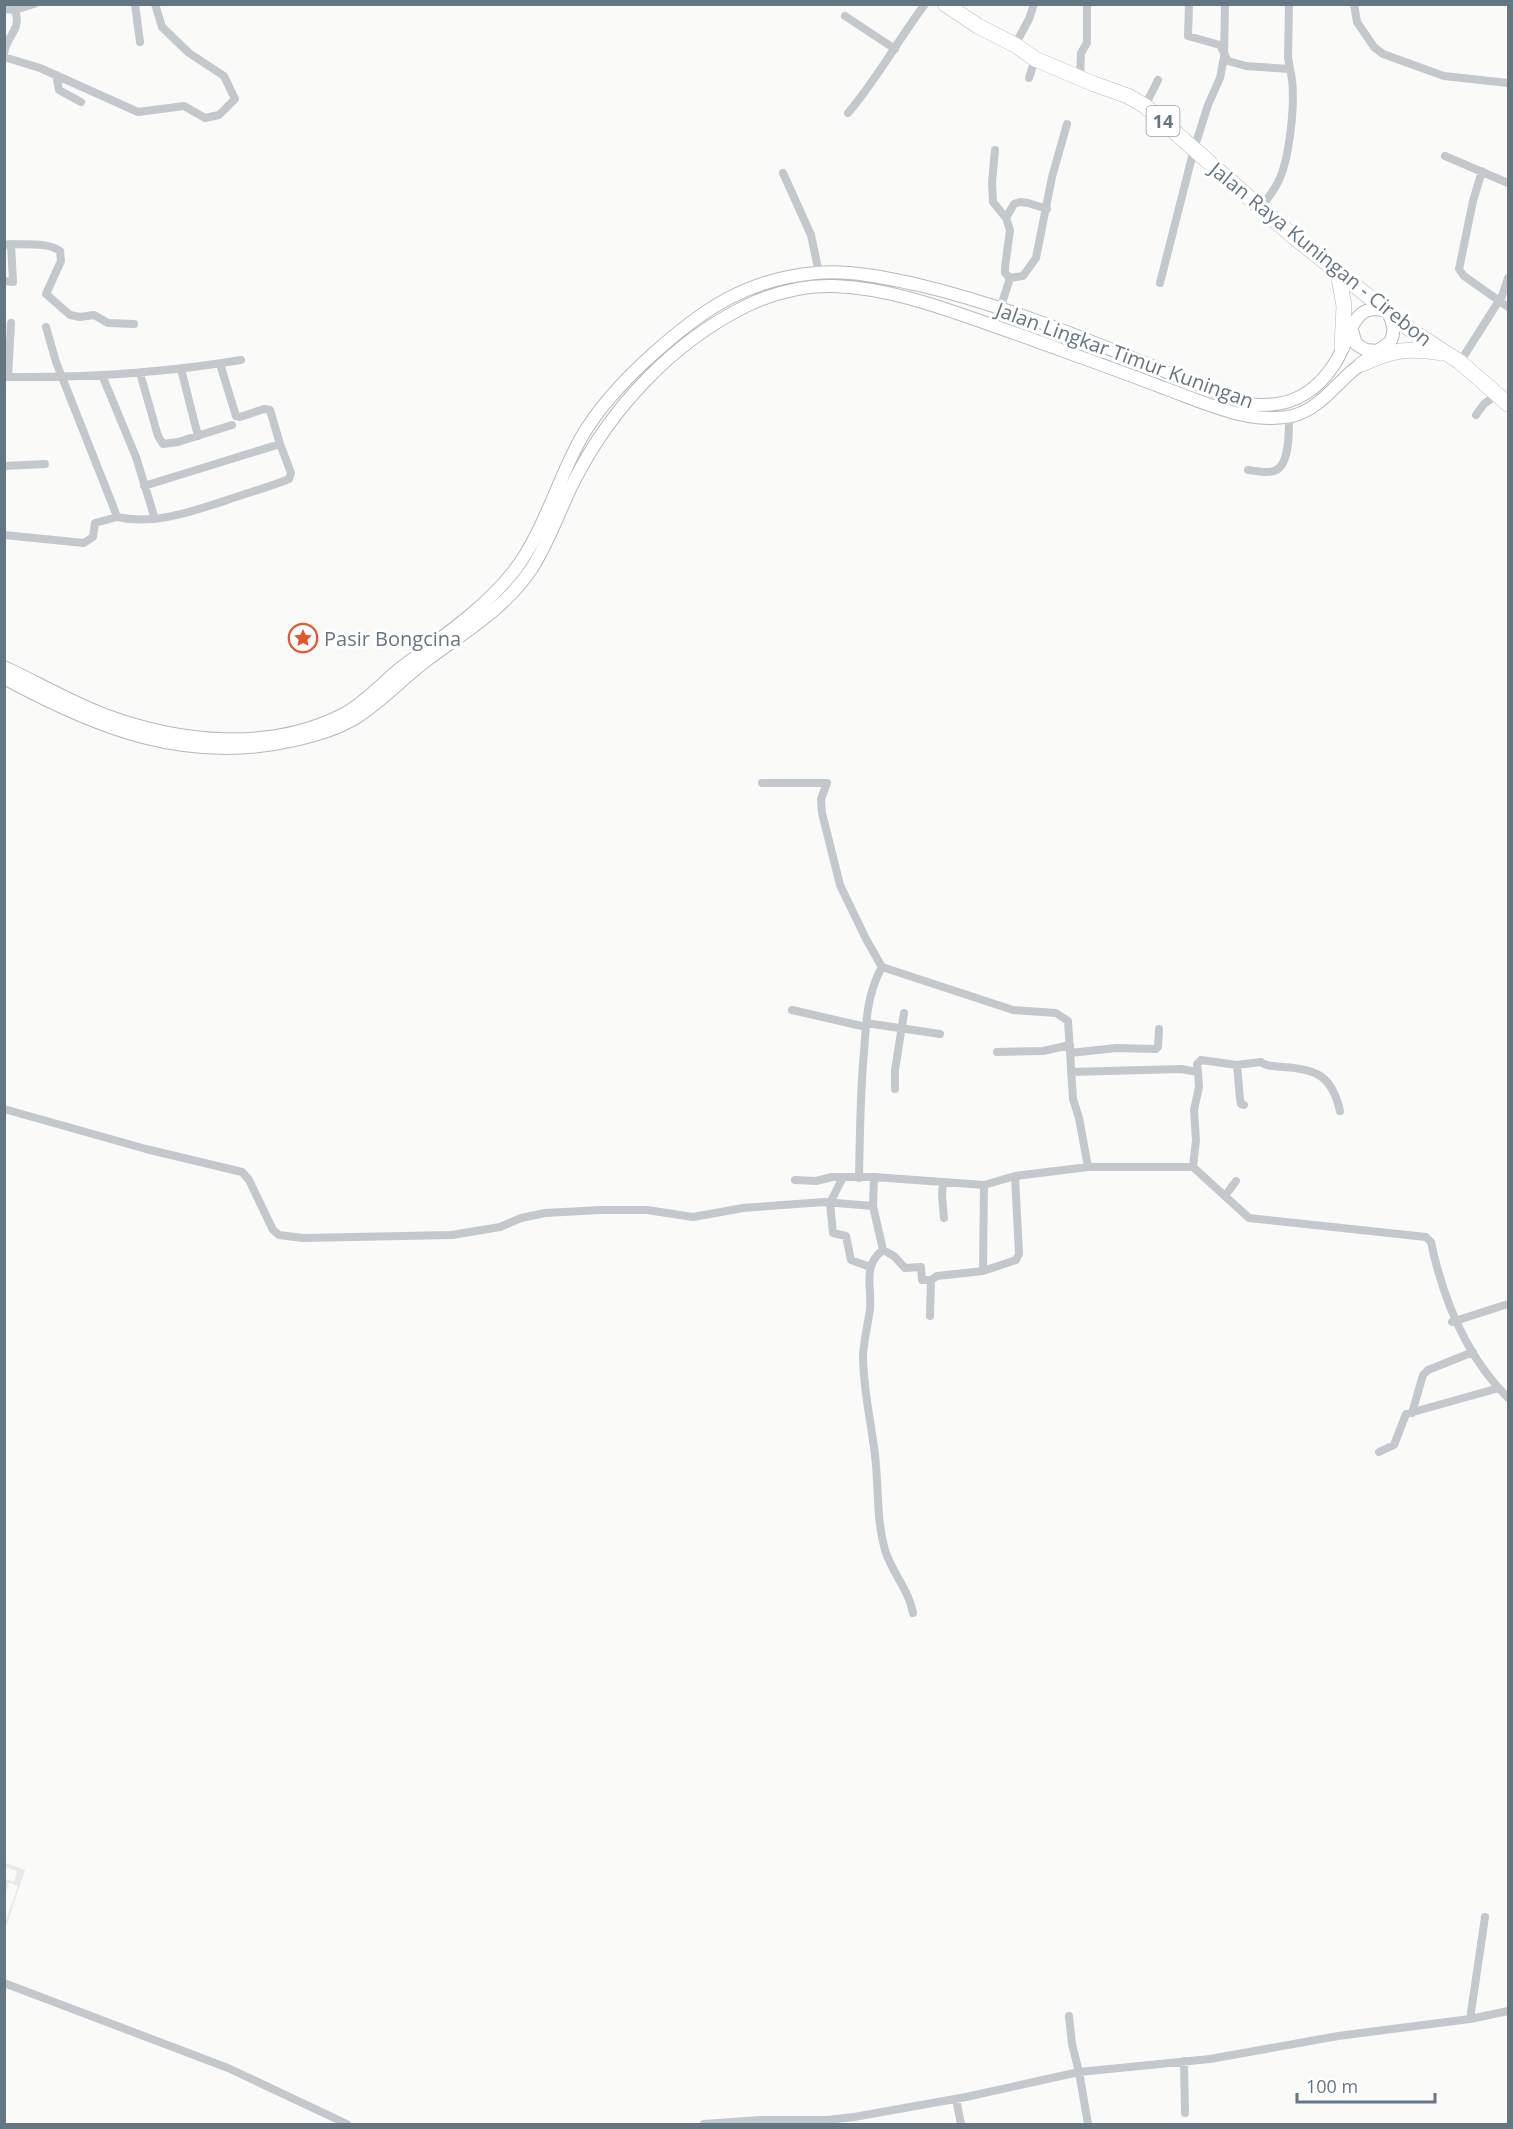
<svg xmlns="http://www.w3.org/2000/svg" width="1513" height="2129" viewBox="0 0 1513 2129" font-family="'Open Sans',sans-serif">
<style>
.built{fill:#e8e9e9}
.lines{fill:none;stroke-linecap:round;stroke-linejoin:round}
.secondary-casing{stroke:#b3babf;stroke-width:14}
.highway-casing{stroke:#b4b9bd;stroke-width:16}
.street{stroke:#c3c8cc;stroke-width:8}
.secondary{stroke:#fff;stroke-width:12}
.highway{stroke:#fff;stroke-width:15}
.labels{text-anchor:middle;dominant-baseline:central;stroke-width:6;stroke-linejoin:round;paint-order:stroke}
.shield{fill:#fff;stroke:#939fa8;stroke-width:1.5}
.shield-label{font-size:18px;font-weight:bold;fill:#657683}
.street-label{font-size:20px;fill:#657683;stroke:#fff}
.poi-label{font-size:20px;fill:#657683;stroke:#fff;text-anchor:start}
</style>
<rect width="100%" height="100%" fill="#fafaf8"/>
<path class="built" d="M5,1863L25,1870L5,1930V1923L18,1886L9,1882L5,1895V1879L14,1882L17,1871L5,1867Z"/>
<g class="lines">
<g class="secondary-casing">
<path id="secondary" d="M1351,327L1356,344L1366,350L1378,351
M4,667C38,683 71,702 105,715C181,743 270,752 344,714C366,702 382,683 402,667C442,637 482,611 514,571C544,532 557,481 581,438C600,405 625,379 653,354C703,309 747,279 816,273C850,270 887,278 919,285C1033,312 1139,363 1248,404C1286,409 1314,396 1335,363C1350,341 1351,298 1388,312C1393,323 1396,331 1390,342C1376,352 1363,362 1351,372C1332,389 1317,410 1292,416C1249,425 1203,402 1164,388C1115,369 1066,352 1017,334C959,314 896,288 834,286C804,285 773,293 746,306C673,342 612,407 575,479C560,508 550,540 532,568C506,608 464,632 427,660C403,678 382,701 357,717C338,729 316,735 295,740C188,765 98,729 4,678"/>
</g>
<g class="highway-casing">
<path id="highway" d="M945,4L978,26L1015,45L1035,59L1094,84L1128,96L1145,106L1295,238L1412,331L1460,362L1508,404
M1338,272L1344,306L1342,347
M1362,364C1392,350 1409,347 1442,353"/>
</g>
<path class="street" d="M135,4L140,42
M1189,4L1188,36L1220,45L1228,61L1246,66L1290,69L1288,57L1289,4
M1354,4L1357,22L1374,47L1383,54L1444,76L1508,83
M4,9L15,10L34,4
M845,16L895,49
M1015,45L1029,19L1034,4
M4,53C7,34 22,31 15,10
M4,57L40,68L138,112L184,106L205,118L219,115L235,99L224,76L189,53L162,27L155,4
M56,75L59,90L81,102
M1029,78L1035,59
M1080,78L1081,53L1087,43V4
M1145,106L1158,80
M848,113C877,79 898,40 925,4
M995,150L992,182L993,202L1006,218L1010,230L1005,267V273L1010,278
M1445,156L1508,183
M1482,171L1473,201L1459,269L1464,276L1508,307
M783,173L811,235L819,273
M1261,208C1266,200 1273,192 1277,184C1290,161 1297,95 1290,69
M1006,218L1014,204L1020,202L1028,203L1047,209
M11,244C26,245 48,242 60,251L61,261L46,294L70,315L80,317L94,315L108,323L134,324
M4,245L11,244L13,282L4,281
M1160,283L1194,149L1208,105L1220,78L1224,57L1225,4
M995,325L1010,278L1023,276L1036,258L1052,177L1067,124
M46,327L56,362L113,506L117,517C157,526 199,509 236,497C254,491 272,486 289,479L291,473L280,444L270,410L264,409L240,417L236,416L220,364
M1460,362L1502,296L1508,278
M181,369L198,436
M140,373L158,436L163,444L178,442L232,425
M102,375L136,457L155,519
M4,377C84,378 163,373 241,360
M8,377L11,323
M1476,415L1484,404L1496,395
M4,466L45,464
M1248,470C1256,471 1269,474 1276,470C1290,464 1289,429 1289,416
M144,486L280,444
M4,535L84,543L93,537L95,523L117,517
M762,783H827L821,799L822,813L840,885L866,939L882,967L1013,1010L1056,1013L1068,1021L1073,1099L1079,1118L1088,1167
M792,1010L866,1027
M866,1023L940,1034
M997,1052L1043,1051L1070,1045
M1070,1053L1116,1048L1156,1049L1158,1047L1159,1029
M1237,1065L1240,1099L1241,1104L1244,1105
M1071,1072L1181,1069L1198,1072L1199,1087L1194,1110L1196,1140L1193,1167L1249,1218L1426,1237L1431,1242C1443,1299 1466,1356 1508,1398
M1198,1072L1197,1064L1201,1060L1237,1065L1261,1062C1267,1067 1275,1066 1283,1067C1317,1069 1332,1076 1340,1111
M895,1089V1070L904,1013
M4,1109L146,1149L242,1172L249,1180L273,1230L279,1235L303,1238L452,1235L500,1227L521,1218L545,1213L601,1210H647L693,1217L743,1208L824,1202L873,1206
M874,1177L873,1206L883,1250
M859,1178C860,1136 860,1094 864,1052C866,1023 867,993 882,967
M842,1179L830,1203L833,1233L846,1236L851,1260L870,1267
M795,1180L816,1181L832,1177H874L984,1185L1015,1176L1088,1167H1193
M943,1183L942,1195L944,1218
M1225,1196L1236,1181
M983,1271L984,1185
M930,1316L931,1280
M1452,1322L1508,1304
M1412,1413L1423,1375L1428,1370L1473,1352
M1379,1452L1394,1445L1406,1414L1499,1388
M913,1613C909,1590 892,1573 885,1550C876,1519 879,1487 875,1455C871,1421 863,1389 863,1355C864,1339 868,1324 870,1309C872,1286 862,1266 883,1250L894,1256L905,1268L921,1267L922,1280H931L937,1276L983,1271L1016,1260L1019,1254L1015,1176
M4,1983L228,2068L347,2124
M1069,2016L1072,2044L1079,2072L1088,2124
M1470,2019L1485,1917
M1184,2061L1185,2113
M956,2099L961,2124
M704,2124L760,2120H827L854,2117L966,2097L1079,2072L1210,2059L1338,2036L1470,2019L1508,2011"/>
<use href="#secondary" class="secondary"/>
<use href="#highway" class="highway"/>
</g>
<defs>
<g id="sight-ring" transform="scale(1.5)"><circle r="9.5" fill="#fff" stroke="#e4572e" stroke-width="1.5"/><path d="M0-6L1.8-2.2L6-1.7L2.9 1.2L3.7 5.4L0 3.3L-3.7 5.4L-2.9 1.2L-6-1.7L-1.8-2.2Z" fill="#e4572e"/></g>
</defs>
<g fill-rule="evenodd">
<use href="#sight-ring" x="303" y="638"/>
</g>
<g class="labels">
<rect class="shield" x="1146.5" y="106" width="33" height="30" rx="4.5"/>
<g class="shield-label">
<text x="1163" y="121">14</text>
</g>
<g class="street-label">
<text transform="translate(1321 254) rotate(39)">Jalan Raya Kuningan - Cirebon</text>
<text transform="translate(1125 355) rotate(20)">Jalan Lingkar Timur Kuningan</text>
</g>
<g class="poi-label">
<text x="324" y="638">Pasir Bongcina</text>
</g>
</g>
<rect width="1513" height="2129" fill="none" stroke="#657683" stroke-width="12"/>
<path d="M1297 2093v9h138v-9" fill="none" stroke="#657683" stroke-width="3"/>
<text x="1306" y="2093" font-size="18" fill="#657683" stroke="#ffffff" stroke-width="4.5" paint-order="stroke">100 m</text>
</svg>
